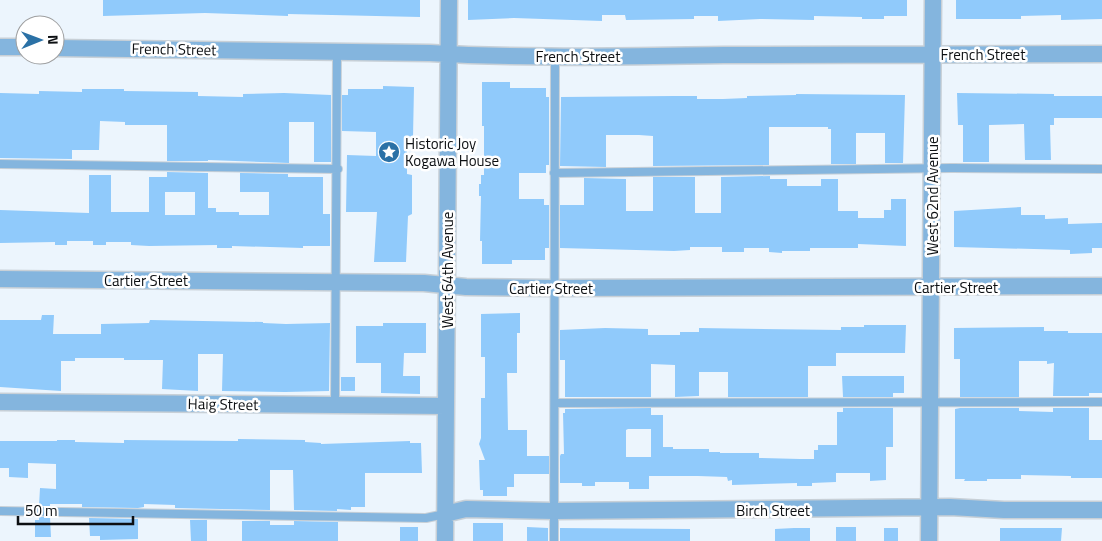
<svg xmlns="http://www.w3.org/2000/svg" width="1102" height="541" viewBox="0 0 1102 541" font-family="'Titillium Web',sans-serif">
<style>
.building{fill:#90cafb;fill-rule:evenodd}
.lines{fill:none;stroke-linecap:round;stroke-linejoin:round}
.lane-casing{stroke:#c8d0d7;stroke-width:10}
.street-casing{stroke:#c8d0d7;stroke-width:19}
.lane{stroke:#84b5de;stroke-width:8}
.street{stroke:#84b5de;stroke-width:16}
.labels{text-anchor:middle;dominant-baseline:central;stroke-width:5;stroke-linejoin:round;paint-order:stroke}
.street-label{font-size:15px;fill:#0c0f12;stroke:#fff}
.poi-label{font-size:15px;fill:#0c0f12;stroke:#fff;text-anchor:start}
</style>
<rect width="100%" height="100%" fill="#ecf5fd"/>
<path class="building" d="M103,0H420V17L288,14V16L205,13L103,16Z
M468,0H907V16H884V19H862V17L814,16V20L760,19L718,21V16H694V19L626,20L625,15H602V21L514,18L468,20Z
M956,0H1102V19L1061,20V15L1021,16V19H956Z
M482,82H510V88H546V97H549V165H546V173H519V199H544V205H549V248H545V260H512V264H482V241H480L481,196H479V184H481V175H484V126H482Z
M383,86L414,87L413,137L407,136V174L412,175V214L408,216L406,262H374L377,212H346L347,155L376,156V132L342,131V95H348V89H383Z
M82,89H124V91L198,92V96L243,97V94L284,93L331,95V162H314V122H289V163L208,160V161H167V125H125V122L100,121L99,150H72V159L0,158V93L39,94V91L82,92Z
M957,93L1054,94V96H1102V118H1054V125H1050L1051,160H1025L1024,124L989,125V162H963V125H958Z
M796,94L905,95L903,163H885V133H856V164H831V129H828V127H769V165L653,166V136L639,135H606V167L560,166L561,97L673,96H697V99H723L747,98V96L796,95Z
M167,172L208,173V208H216V212H239V215H269V192H240V173L288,174V177H323V214H330V246H303V248L232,246V248H217V245L149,246L131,245V242H106V245H93V241H67V245H55V242L0,243V210L89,213V175H111V212H149V177H167ZM165,192H195V215H165Z
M770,176V179H787V186H821V179H838V211H858V218H884V210H891V199H906V246L858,244V248H810V251H782V253L769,252V248H744V252H722V247H690V250L674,251L560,248V205H584V178L626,179V211H653V177H695V213H721V177Z
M1021,207V215H1045V219L1068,218V224L1102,223V248H1092V253L1070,254V250L954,247V211Z
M520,313V333H517V373H507L508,430H527V456H549V474H514V487H507V496H483V490H480L479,460H485L479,444L481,438V398H485V357H481V314Z
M42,315H54L53,334H101V324L149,323L150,320L263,322V323L286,324L330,323L329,391L285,392L222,391L223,354H198V391L162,389L163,360H124V358H75V361H61V391L0,387V320H41Z
M383,323H426V353H404L403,376H420V394L381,393V363H356V326H383Z
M864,325H906L905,353H836V366H808V397H728V372H699V396L675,397V365L651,364V397H565V360H560V330L605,328L648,329V335H680V332H699V328L841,330V327H864Z
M1044,327V331H1068V333H1102V393H1089V396H1053L1054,363L1047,364V361H1019V397H960V359H954V328Z
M842,376H904V393H893V397H843Z
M341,377H355V391H341Z
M651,408V415H663V447H673V449H709V452H720V453H759V458L800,459H814V450H818V445H837V412H843V408H893V447H886V480L870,481V473H836V482L812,483V486H797V483L732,485V480L728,481L727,477L698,476H649V489H629V482H595V486H582V483H560V456L561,454H564L563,413H565V409ZM628,429H651V457H626V430Z
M960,408H1019V411L1053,412V408H1089V440H1102V478H1071V476L1021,475V479H987V481H964L965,479H955V409Z
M238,439L305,440V442L321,443V444L410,441V443H421L422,473H365V507H351V510L337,509V511L294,510L293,470H270V510L175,508V505L144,504V507L138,508L82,507V504H50V506H39L40,488L56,489V464L28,463V478L9,477V468H0V441H57V440H75V442L124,443V440L238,441Z
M39,517H50L51,537H35V520H39Z
M89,518L138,519V539L100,540V536H90Z
M190,520H207V541H191Z
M242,521H270V525H294V521L338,522V541H242Z
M473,523H503V541H473Z
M400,527H418V541H400Z
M527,527L548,528V541H527Z
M836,527H856V541H836Z
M560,528L690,529V541H560Z
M794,528H810V541H775V529Z
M884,528H898V541H884Z
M1000,528H1062L1061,541H1000Z"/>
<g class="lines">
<g class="lane-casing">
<path id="lane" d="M0,164L338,169
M554,173L952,168L1102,169
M555,403L1102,402
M335,405L337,52
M0,511L426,518L445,514
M554,541L555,57"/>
</g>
<g class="street-casing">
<path id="street" d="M0,47H25
M55,48L430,53C528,59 626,56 724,55C850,54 976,54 1102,54
M0,279L424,283L466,287L553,288L1102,286
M0,402L446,406
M445,514L466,509L554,511L950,507L1004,510H1102
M445,541L449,0
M929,541L933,0"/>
</g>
<use href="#lane" class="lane"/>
<use href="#street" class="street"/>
</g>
<defs>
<g id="sight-disc" transform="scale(1.125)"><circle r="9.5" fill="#2b71a6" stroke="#fff"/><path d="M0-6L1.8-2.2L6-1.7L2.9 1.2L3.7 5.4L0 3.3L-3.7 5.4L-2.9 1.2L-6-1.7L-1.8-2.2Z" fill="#fff"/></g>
</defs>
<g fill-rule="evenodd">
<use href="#sight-disc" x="389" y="152"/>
</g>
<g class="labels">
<g class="street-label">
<text transform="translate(174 49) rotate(1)">French Street</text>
<text x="983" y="54">French Street</text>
<text x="578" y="56">French Street</text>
<text transform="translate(932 196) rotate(-90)">West 62nd Avenue</text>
<text transform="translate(447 270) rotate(-90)">West 64th Avenue</text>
<text x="146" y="280">Cartier Street</text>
<text x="956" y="287">Cartier Street</text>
<text x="551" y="288">Cartier Street</text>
<text transform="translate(223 404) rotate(1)">Haig Street</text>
<text x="773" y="510">Birch Street</text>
</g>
<g class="poi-label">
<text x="405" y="143">Historic Joy<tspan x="405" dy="17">Kogawa House</tspan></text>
</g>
</g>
<g transform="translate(40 40) rotate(89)"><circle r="24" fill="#ffffff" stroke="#9e9fa0"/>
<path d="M0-4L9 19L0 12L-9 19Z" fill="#2b71a6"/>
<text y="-8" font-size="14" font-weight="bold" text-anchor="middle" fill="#0c0f12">N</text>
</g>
<path d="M18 516v8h115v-8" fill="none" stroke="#0c0f12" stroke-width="2.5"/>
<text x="25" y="516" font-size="15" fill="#0c0f12" stroke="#ffffff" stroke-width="4" paint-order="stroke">50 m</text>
</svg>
